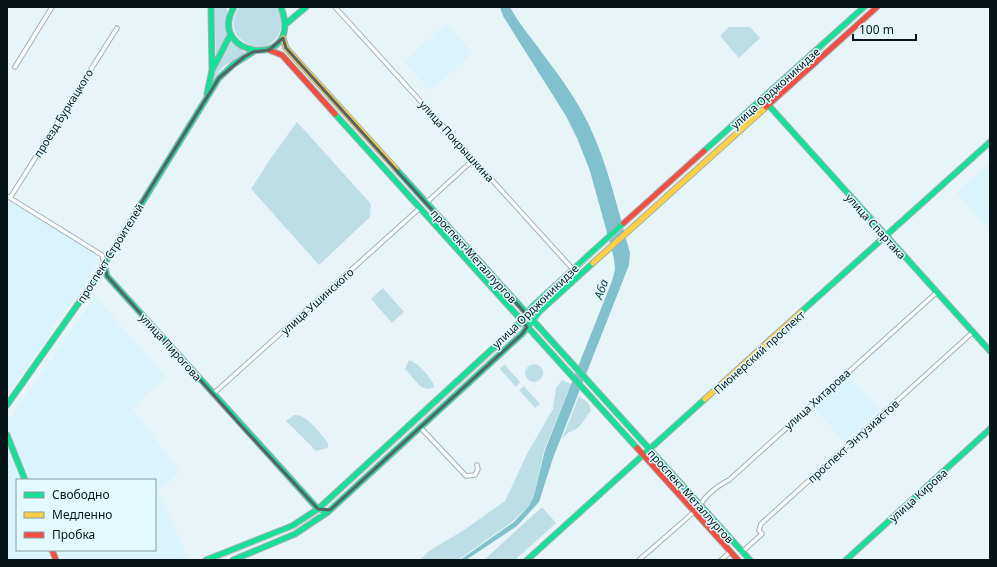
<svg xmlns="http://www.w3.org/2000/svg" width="997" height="567" viewBox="0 0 997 567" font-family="'Noto Sans',sans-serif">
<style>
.built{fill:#d9f5fb}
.green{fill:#bddee6}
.water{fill:#81c0cd}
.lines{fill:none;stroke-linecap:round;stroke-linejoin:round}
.street-casing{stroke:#a1afb2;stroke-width:5.5}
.fast-casing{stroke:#a1afb2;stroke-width:7}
.slow-casing{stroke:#a1afb2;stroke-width:7}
.jam-casing{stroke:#a1afb2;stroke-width:7}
.street{stroke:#fcfefe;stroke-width:3.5}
.fast{stroke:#16e098;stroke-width:5}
.slow{stroke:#ffcf43;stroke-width:5}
.jam{stroke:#f24e42;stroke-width:5}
.tram{stroke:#c9cdce;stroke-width:1}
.marked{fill:none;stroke:#556366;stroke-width:3;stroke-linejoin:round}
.labels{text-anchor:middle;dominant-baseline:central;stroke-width:3;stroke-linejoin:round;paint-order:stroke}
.street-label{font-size:11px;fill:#061518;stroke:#e1f9ff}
.water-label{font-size:12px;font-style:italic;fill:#1e454e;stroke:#e1f9ff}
</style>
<rect width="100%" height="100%" fill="#e8f5f8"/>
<path class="built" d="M446,23L473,53L430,91L404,62Z
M990,162V230L956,193Z
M7,197L96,254L98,260L83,287L52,327L49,337L7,395Z
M95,296L166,377L132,408L180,472L165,486L157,490L188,557L180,560H60L56,550H155V480H28L7,427V422Z
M848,375L880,410L844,442L813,407Z
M7,442L22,480H17V550H50L54,560H7Z"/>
<path class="green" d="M214,7H227V37L216,55Z
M240,7H276C281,12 283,20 281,27C272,67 214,38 240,7Z
M729,27H750L760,38L739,58L720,36Z
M232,41L245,53L223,67L213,79L215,71Z
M297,122L371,204L370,217L319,265L251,189L271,158Z
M383,288L404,312L392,323L371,299Z
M409,360C416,361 435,381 434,387L427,389L420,386L405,369Z
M504,364L520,382L516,387L500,369Z
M525 373a9 9 0 1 1 18 0a9 9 0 1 1-18 0Z
M562,380L571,384L544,450L534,496L529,506L513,521L458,560H420L429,551L464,530L505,501L528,452L553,409L556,388Z
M524,386L540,404L535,408L519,390Z
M579,396L589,404L591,411C583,419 581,430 569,432L562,439Z
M294,415C307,414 320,433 328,443V448L316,451L286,421Z
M542,507L556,523L515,560H484Z"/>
<path class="water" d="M500,7H510L517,19C541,53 571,87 589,125C608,165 618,210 630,253L629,265L553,458L539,502L517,526L466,560H460L514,522L529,506L534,496L545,450L612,281L615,269L614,258L590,171L577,138L566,116L503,16Z"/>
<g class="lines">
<g class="street-casing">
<path id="street" d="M335,7L579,276
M15,67L52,7
M7,196L102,255L104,263
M10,198L117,28
M426,203L473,160
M213,394L420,208
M420,427L466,476L475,475L478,469L477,465
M700,505C707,494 717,486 729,480L936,293
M742,552L762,534L759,530L761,524L973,332
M639,560L694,512
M721,560L730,552"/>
</g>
<g class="fast-casing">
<path id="fast" d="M211,7L212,70
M234,7C205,57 305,72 281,7
M287,23L306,7
M207,94L212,70L231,34
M763,99L990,351
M335,114L637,448
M704,151L864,7
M396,169L750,560
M104,263L107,276L318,509L328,512
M801,312L990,142
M7,405L90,287L219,78L234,64L253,52
M7,435L25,480
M206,560L292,526L318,509L516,327L533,306L624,223
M233,560L295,534L328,512L522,334L539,312L593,263
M527,560L705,399
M846,560L990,429"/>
</g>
<g class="slow-casing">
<path id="slow" d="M283,38L286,48L396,169
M593,263L766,107
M705,399L801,312"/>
</g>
<g class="jam-casing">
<path id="jam" d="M269,50L282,55L335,114
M766,107L877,7
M624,223L704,151
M637,448L738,560
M52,550L56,560"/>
</g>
<use href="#street" class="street"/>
<use href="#fast" class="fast"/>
<use href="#slow" class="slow"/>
<use href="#jam" class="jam"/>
<path class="tram" d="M216,560L295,528L320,512L519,330L531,313L545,298L869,7"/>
</g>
<path class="marked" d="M283,38L286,48L526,314L522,321L527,327L522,334L330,510L318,509L246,431L107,276L104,263L219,78L244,57L253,52L269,50Z"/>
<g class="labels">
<g class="street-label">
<text transform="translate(775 88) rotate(-42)">улица Орджоникидзе</text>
<text transform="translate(63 113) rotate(-58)">проезд Буркацкого</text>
<text transform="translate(457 141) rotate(48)">улица Покрышкина</text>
<text transform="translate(876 226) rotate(48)">улица Спартака</text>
<text transform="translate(110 253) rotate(-58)">проспект Строителей</text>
<text transform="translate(474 256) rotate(48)">проспект Металлургов</text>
<text transform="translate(317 301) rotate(-42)">улица Ушинского</text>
<text transform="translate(535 306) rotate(-44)">улица Орджоникидзе</text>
<text transform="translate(171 347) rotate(48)">улица Пирогова</text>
<text transform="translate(759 352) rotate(-42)">Пионерский проспект</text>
<text transform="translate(817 399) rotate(-42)">улица Хитарова</text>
<text transform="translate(853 441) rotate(-42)">проспект Энтузиастов</text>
<text transform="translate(918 495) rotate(-42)">улица Кирова</text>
<text transform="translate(691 496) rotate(48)">проспект Металлургов</text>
</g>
<g class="water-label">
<text transform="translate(601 289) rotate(-70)">Аба</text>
</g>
</g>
<rect width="997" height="567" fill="none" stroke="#061518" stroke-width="16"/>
<rect x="16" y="479" width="140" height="72" fill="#e1f9ff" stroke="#899ea3"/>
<rect x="24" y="492" width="20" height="6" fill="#16e098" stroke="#899ea3"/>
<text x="52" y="499" font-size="12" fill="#061518">Свободно</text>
<rect x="24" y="512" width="20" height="6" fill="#ffcf43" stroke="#899ea3"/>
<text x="52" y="519" font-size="12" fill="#061518">Медленно</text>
<rect x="24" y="532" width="20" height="6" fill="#f24e42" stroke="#899ea3"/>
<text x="52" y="539" font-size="12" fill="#061518">Пробка</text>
<path d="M853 34v6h63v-6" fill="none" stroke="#061518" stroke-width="2"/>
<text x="859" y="34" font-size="12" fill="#061518" stroke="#e1f9ff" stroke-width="3" paint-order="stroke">100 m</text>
</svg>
